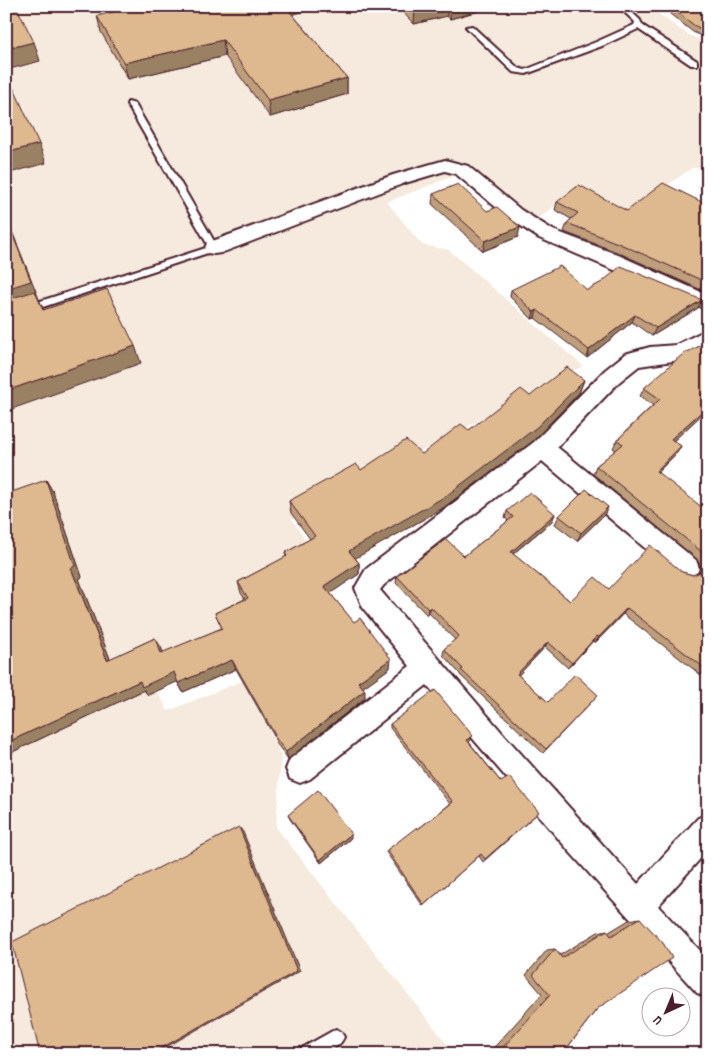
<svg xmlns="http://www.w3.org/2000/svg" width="714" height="1060" viewBox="0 0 714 1060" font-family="Dekko,sans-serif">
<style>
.built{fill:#f5eadd}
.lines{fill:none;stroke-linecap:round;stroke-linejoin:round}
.lane-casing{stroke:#4a1f2b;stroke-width:4}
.street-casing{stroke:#4a1f2b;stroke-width:4}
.lane{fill:#fff;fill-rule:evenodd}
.street{fill:#fff;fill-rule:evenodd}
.wall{fill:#bf9e7b;stroke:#4a1f2b}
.shaded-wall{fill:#9b8164;stroke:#4a1f2b}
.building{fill:#deb88f;stroke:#4a1f2b}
</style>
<rect width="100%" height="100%" fill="#fff"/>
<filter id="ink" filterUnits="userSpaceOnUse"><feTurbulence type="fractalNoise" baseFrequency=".02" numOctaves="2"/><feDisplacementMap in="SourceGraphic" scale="10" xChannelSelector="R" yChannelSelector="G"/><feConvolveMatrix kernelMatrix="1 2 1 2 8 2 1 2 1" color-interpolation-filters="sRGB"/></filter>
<g filter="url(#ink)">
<path class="built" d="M6,6H655L654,11L687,34L708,43V168H692L624,215L574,191L535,221L469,170L387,202L422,245L449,250L583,366L292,519L311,548L258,611L143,665L168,711L247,679L281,756L276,827L455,1054H6Z"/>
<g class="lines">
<g class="lane-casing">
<path id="lane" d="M618,6H625L640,20L642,25L697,61V65H691L638,29L602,46L526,74L513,72L466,27L472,26L518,68L525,70L596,42L634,25L635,22Z
M128,102L135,104L218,248L217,250L6,319V312L209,247L127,104Z
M336,1029L341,1032L344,1037C337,1054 316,1054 300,1054L302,1048Z"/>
</g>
<g class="street-casing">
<path id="street" d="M445,160L468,166L521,210L553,230L616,254L708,295V310L539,238L509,218L456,174L445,171L405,183L221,253L214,254L207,253L205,248L207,243L393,175Z
M708,329V346L680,360L639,366L619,382L557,447L696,560L699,568L696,576L687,579L678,576L542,461L384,585L380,590L505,736L638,884L698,818L708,814V850L658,906L708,959V998L697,993L569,851L427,685L310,779L300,783L290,779L286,769L290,759L410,666L363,608L355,588L366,569L534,442L605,370L625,354L650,347L676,345Z"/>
</g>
<use href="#lane" class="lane"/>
<use href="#street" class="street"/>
</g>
<path class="wall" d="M397,6H496L450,19L447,16L414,24Z
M667,6H708V39L693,32L670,14L672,10Z
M292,14L347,78V94L270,117L225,56L128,79L101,32L97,16Z
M433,194L487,211L518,237L483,251L432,204Z
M557,202L627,211L708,205V293L617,252L564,232L567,223L571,219L555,210Z
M511,290H587L698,308L652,336L632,322L587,358L535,318L532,319L510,297Z
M708,342V409L673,441L681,446L677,453L657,473L705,557L708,559L707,670L701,675L623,614L595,643L593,641L568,668L545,647L518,675L548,702L594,699L543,753L460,675V674L443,655L444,649L455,640L429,613L427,615L396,583L397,576L464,556L508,521L505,518L507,511L555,514L552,521L513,554L570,601L609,589L682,572L693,575L699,572L701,567L697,559L593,474L596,466L616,450L613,448L617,440L653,405L640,396L644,388Z
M584,380L579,393L533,441L443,508L355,558L359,563V574L330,593L390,668L363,687L365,698L288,759L276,743L274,736L236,669L183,692L177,681L148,695L144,690L6,755L46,480L53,492L82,577L79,579L110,659L155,638L163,653L222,628L215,613L245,599L241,593L238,582L286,557L285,553L310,539L291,513L289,501L361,470L422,454L469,430L530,396Z
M608,507L604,515L577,541L555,524L559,516Z
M390,724L471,740L469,742L501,782L539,812L483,862L479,856L423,906L386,852L387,850L418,829L450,804L390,728Z
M288,815L351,838L321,863L290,819Z
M640,918L597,1009L567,1048L572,1054H488L542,994L526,975L547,950L555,949L560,955L598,932L607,930L609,932L629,920Z"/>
<path class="shaded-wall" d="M281,6H326L282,17Z
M420,6H448L447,16L414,24L415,8Z
M451,6H496L450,19Z
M223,40L225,56L128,79L124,63Z
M34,42L40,61L6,70V49Z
M347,78V94L270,117L268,100Z
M39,144L46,163L6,174V153Z
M6,216L39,299L51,327L6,310Z
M520,227L518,237L483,251L485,241Z
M702,300L698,308L652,336L656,328Z
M537,310L535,318L532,319L534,312Z
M635,315L632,322L587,358L589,350Z
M135,346L141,363L6,411V391Z
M584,380L579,393L533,441L443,508L349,562V551Z
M708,406V409L667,447L671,439Z
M681,446L677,453L651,478L656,471Z
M46,480L53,492L82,577L79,579L114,669L107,660L71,568Z
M608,507L604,515L577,541L581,533Z
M555,514L552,521L508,558L511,552Z
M359,563V574L325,597L324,586Z
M431,607L429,613L427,615L428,609Z
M627,608L623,614L595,643L599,637Z
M597,636L593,641L568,668L572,663Z
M155,638L161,647L167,662L161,653Z
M548,642L545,647L515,679L517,674Z
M391,659L390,668L358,691V682Z
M232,660L236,669L183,692L178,683Z
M174,672L179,681L148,695L144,690L6,755V743L140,681Z
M365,690V698L288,759L286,752Z
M239,827L243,832L300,971L154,1054H151Z
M351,834V838L321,863L320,860Z"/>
<path class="building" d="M6,6H16L34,42L6,49Z
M136,6H285L347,78L268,100L223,40L124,63L97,16Z
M677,6H708V32L695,26L672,8Z
M6,71L39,144L6,153Z
M663,183L708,205V283L620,244L567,223L578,213L557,202L579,185L627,211Z
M458,184L487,211L497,207L520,227L485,241L433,194Z
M6,218L31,281L6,289Z
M560,266L587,290L602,282L621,266L702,300L656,328L635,315L589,350L537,310L534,312L511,290Z
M107,289L135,346L6,391V300L35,291L43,310Z
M708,342V406L671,439L681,446L656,471L708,512V553L704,557L708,559V669L707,670L627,608L599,637L597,636L572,663L548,642L517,674L548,702L575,674L598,695L546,749L461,670L463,669L444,649L459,636L431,607L428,609L397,576L446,539L464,556L513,517L507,511L530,492L555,514L511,552L570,601L595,577L609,589L650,545L682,572L693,575L703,571L706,561L702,552L596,466L623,444L617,440L660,399L644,388L683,354Z
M567,367L584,380L537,427L446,496L349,551L359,563L324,586L354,622L360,618L391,659L358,682L365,690L286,752L274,736L275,735L232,660L178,683L174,672L142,687L140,681L6,743V494L46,480L75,566L71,568L107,660L155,638L161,653L222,628L215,613L248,598L238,582L287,556L285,553L315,536L289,501L356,464L361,470L406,440L422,454L461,424L469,430L521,389L530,396Z
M586,489L608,507L581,533L559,516Z
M435,690L473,736L467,740L501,782L509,777L539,812L485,859L481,854L424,905L387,850L417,827L418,829L453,802L390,724Z
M318,790L351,834L320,860L288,815Z
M239,827L297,971L151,1054H40L12,942Z
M640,918L663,943L672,958L597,1009L567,1048L572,1054H497L550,995L533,975L555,949L562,958L607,930L611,936Z"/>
</g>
<rect width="714" height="1060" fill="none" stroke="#fff" stroke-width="25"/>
<rect x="12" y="12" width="689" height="1035" fill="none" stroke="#4a1f2b" stroke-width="2" filter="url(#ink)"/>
<g transform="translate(666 1012) rotate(224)"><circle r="24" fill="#ffffff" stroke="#b7a5aa"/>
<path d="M0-4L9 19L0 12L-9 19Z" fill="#4a1f2b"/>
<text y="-8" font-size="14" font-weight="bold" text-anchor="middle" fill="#4a1f2b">U</text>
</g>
</svg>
